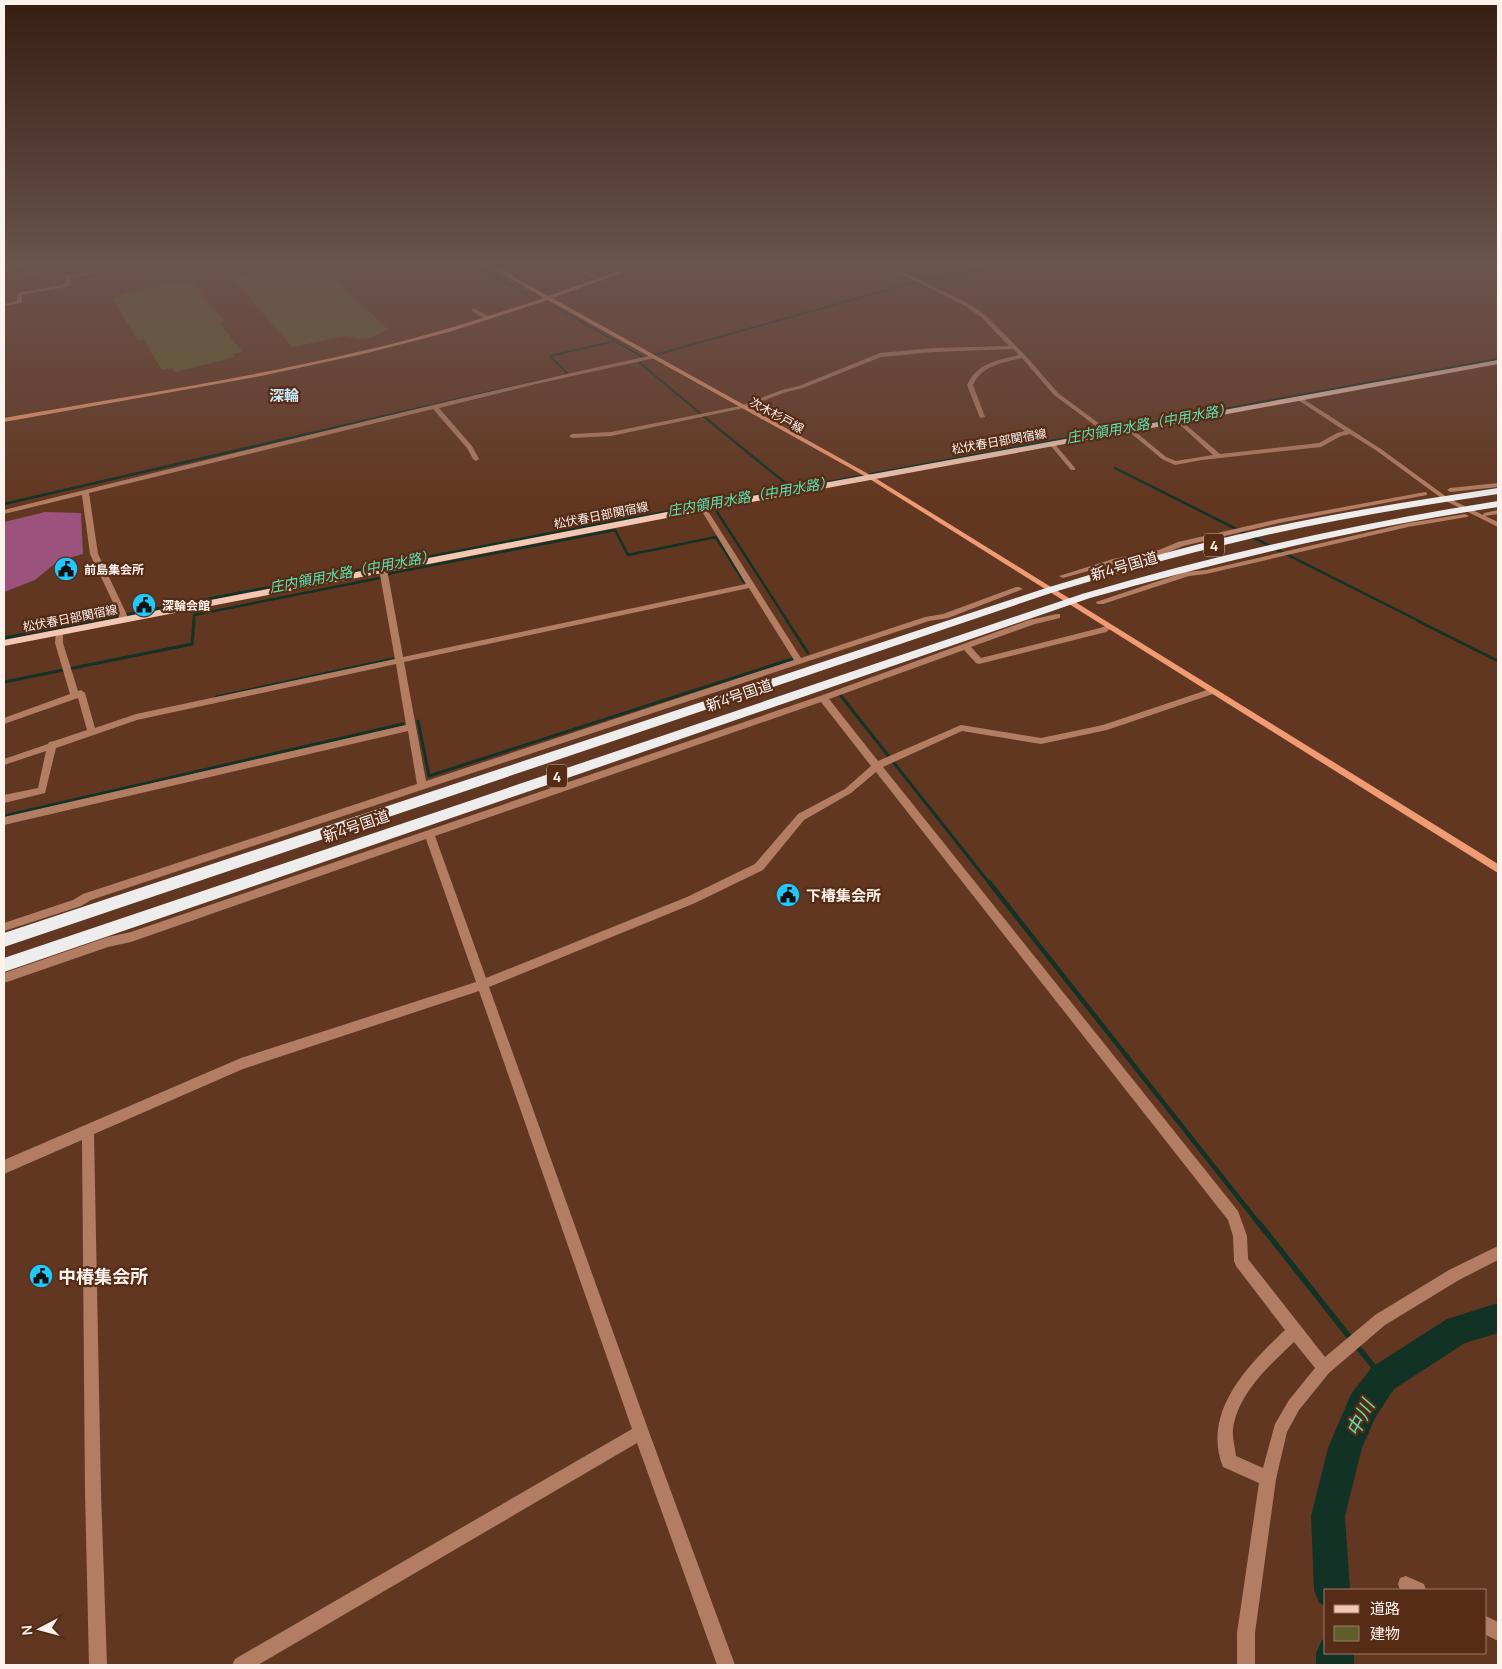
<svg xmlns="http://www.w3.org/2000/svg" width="1502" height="1669" viewBox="0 0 1502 1669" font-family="Manrope,'Noto Sans JP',sans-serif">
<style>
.forest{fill:#9b527c}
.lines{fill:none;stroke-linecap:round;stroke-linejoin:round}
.stream-far4{stroke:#123226;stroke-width:2}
.stream-far3{stroke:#123226;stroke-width:2.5}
.stream-far2{stroke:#123226;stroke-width:3}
.stream-far1{stroke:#123226;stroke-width:4.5}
.stream{stroke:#123226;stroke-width:5.5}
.river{fill:#123226;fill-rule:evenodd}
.building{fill:#605d2b}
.street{fill:#b37d64;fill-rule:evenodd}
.secondary{fill:#f09b73;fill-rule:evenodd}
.primary{fill:#f3c7b3;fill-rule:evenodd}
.highway{fill:#ededed;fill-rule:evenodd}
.labels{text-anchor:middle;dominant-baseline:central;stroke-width:4.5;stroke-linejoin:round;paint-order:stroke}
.far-street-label{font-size:12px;fill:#fef2ed;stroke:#562c17}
.far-poi-label{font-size:12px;font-weight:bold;fill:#fef2ed;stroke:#562c17;text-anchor:start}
.far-water-label{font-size:14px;font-style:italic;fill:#5ae3b2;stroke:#562c17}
.shield{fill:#562c17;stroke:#ccb7ad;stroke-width:1}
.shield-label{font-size:14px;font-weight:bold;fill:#fef2ed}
.far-quarter-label{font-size:15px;font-weight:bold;fill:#c8e9f7;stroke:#562c17}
.street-label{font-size:15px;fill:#fef2ed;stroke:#562c17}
.poi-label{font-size:15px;font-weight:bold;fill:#fef2ed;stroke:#562c17;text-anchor:start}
.near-poi-label{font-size:18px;font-weight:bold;fill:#fef2ed;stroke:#562c17;text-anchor:start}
.near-water-label{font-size:19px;font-style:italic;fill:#5ae3b2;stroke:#562c17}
</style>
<rect width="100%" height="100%" fill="#623721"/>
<path class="forest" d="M45,512L81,513L83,554L58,561L35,580L4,592V522Z"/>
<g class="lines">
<path class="stream-far4" d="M478,267L528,294
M4,276L29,267
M553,305L644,358L923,280L944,278L992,267
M640,363L701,414
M565,375L568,374L550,356L615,341
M703,416L710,421
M362,421L551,378
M1158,421L1498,359"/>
<path class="stream-far3" d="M708,420L789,486
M1115,468L1421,622
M4,504L368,420
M717,512L788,622
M87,622L562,531L1165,420
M194,622V615L380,578L392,573L615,530L628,555L716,537L744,582"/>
<path class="stream-far2" d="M787,621L808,653
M1418,621L1498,661
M4,638L94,621
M4,682L192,644L194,621
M841,696L990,884
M216,697L393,659
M418,721L429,776L792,659
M4,816L403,724"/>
<path class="stream-far1" d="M989,882L1260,1225"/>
<path class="stream" d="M1259,1223L1351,1339
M1356,1345L1383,1378"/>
<path class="river" d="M1498,1303V1333L1465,1343L1394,1389L1375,1418L1362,1448L1345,1516L1350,1590H1326V1606L1319,1603L1314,1590L1311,1516L1328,1448L1351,1394L1372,1367L1447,1319Z
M1326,1638V1653H1354V1665H1316V1653L1322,1640Z"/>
</g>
<path class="building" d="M288,267H323L388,329L373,337L359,339L347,336L292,347L232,278Z
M178,282L194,283L225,322L220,323L242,352L232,354L235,357L175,372L172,368L162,370L143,339L138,341L113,299L126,293Z"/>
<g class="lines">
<path class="street" d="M54,267H63L15,277L13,276Z
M117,267H127L70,278L71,286L22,295V303L4,306V304L17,301V293L66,284L65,276Z
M570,267H576L603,279L599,280Z
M888,267H894L971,305L985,315L1025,355L1058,393L1112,433V435H1108L1054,395L1022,358C1002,363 982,365 973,385L985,417L980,418L967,385C977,363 998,360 1019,355L1013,349L934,352L881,357L803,388L786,392L744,408L611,436L572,438L569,436L572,434L611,432L740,406L782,390L799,386L880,353L934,348L1009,346L981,317L967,307Z
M473,308L490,317L491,318L486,319L471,311Z
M653,355L656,357L655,358L536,384L439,408L472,446L479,459L476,461L473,459L467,448L433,409L89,493L98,554L127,615L126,620L122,622L118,620L119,615L90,554L82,495L4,514V510C220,457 435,402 653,355Z
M1300,397L1381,449L1448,498L1483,515L1484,513L1498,510V514L1485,516L1498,522V527L1444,500L1377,451L1350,434L1341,436L1321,447L1202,460L1175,465L1162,459L1127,430L1132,429L1166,457L1176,461L1213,455L1177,422V420L1179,419L1220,454L1319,443L1337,433L1345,431L1298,400L1297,399Z
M1050,443H1054L1075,468V470H1071L1050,445Z
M1498,483V487L1450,492L1447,490L1450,488Z
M1425,492L1427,493V495L1279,523L1183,546L1164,554L1117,563L1063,578L1059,576L1113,559L1159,550L1178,542L1279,519Z
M703,506L706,508L801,658L925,617L943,614L1016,587H1019L1023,589L948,618L929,621L91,900L81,906L4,931V923L73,900L83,894L417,784L408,731L4,825V817L406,725L396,664L137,720L56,748L45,793L4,803V795L38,788L46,751L4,765V759L48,744L49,742L54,741L87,730L78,698L4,724V718L70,694L55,643L56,631L59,630L63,633V643L78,691L81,690L85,693L95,728L136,714L395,659L379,569L383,567L387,569L403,657L746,584L700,508ZM749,588L794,660L426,781L404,662Z
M1465,514L1469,516L1467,517L1408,527L1206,574L1189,576L1103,604H1097L1096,602L1185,572L1206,570L1408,523Z
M1057,614H1060V618L1035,624L971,647L981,658L1100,628L1109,625L1113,627L1106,632L979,664L976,663L964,650L829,699L878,761L961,725L1041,738L1103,725L1210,689H1216L1217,691L1216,693L1107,730L1041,744L962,731L883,767L1238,1211L1247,1236L1248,1259L1325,1357L1375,1315L1449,1270L1498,1246V1260L1459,1280L1385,1325L1329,1373L1299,1410L1287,1432L1276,1479L1255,1633V1665H1237V1633L1259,1483L1223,1467C1201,1412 1249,1364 1285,1330L1236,1266L1234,1261L1233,1236L1228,1220L876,772L851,793L804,820L763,870L695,903L489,987L649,1432L735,1665H717L637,1443L258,1665H232L235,1659L632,1429L479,991L243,1069L94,1134L101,1492L107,1665H89L85,1492L82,1140L4,1174V1160L241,1058L476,982L426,839L131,942L108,947L4,983V973L108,937L131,932L820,696L1029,620ZM821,702L871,766L845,789L798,814L755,864L687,897L486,978L435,836ZM1294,1342L1315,1368L1289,1400L1275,1424L1263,1468L1236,1456C1235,1447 1232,1438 1233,1429C1238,1393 1270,1365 1294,1342Z
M1406,1576L1424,1584L1426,1590H1400L1398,1584L1400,1578Z
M1486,1616L1498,1622V1641L1486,1635Z"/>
<path class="secondary" d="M491,267H497L548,296L631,267H638L552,298L872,476L1498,864V873L868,478L548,300L449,332L363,354L261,376L4,422V418C123,397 244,379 362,351C424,337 484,318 544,298Z"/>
<path class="primary" d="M1498,360V364L703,511L4,646V640L703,505Z"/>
<path class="highway" d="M1498,488V494C1410,507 1323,521 1237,542C1175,556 1115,574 1054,592L4,947V933L1046,588C1109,569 1172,550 1236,535C1323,515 1410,501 1498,488Z
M1498,501V507C1360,528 1225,560 1090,598L4,972V958L1082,594C1219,554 1357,523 1498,501Z"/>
</g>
<linearGradient id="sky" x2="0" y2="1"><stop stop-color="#361e12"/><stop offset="0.53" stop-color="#6b534e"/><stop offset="1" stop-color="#6b534e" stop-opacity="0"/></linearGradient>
<rect width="1502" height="501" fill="url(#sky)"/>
<defs>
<g id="civic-disc" transform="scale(1.25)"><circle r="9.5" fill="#20c9fd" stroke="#562c17"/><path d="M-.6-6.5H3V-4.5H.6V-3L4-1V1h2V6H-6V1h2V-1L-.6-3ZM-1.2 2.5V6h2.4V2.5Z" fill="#111"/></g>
</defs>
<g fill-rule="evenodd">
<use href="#civic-disc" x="66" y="569"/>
<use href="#civic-disc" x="144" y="605"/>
<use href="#civic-disc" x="788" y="895"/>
<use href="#civic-disc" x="41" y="1276"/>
</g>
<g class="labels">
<g class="far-street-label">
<text transform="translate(777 415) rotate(29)">次木杉戸線</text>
<text transform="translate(999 441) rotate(-10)">松伏春日部関宿線</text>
<text transform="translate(601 515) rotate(-11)">松伏春日部関宿線</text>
<text transform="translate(70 618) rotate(-11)">松伏春日部関宿線</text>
</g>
<g class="far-poi-label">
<text x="84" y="569">前島集会所</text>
<text x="162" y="605">深輪会館</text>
</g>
<g class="far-water-label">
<text transform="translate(1149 423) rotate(-10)">庄内領用水路（中用水路）</text>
<text transform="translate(750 496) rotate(-10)">庄内領用水路（中用水路）</text>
<text transform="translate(352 571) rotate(-11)">庄内領用水路（中用水路）</text>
</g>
<g class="shield">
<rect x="1204" y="533.5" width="20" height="23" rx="4"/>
<rect x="547" y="764.5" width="20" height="23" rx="4"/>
</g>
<g class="shield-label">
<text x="1214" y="545">4</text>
<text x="557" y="776">4</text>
</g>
<g class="far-quarter-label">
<text x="284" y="395">深輪</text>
</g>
<g class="street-label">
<text transform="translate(1124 566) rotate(-16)">新4号国道</text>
<text transform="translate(739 695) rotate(-19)">新4号国道</text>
<text transform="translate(356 826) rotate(-19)">新4号国道</text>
</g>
<g class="poi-label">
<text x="806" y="895">下椿集会所</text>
</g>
<g class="near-poi-label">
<text x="58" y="1276">中椿集会所</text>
</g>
<g class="near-water-label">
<text transform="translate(1360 1418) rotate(-63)">中川</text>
</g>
</g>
<rect width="1502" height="1669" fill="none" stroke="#fef2ed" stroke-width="10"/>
<rect x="1324" y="1589" width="162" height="65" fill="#562c17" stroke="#997b6d"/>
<rect x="1334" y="1605" width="25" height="8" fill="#f3c7b3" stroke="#997b6d"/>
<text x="1370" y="1614" font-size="15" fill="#fef2ed">道路</text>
<rect x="1334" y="1626" width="25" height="15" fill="#605d2b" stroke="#997b6d"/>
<text x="1370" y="1639" font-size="15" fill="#fef2ed">建物</text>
<g transform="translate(40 1629) rotate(264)" stroke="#562c17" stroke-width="4" paint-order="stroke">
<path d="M0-4L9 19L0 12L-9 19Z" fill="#fef2ed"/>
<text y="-8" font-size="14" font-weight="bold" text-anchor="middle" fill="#fef2ed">N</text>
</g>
</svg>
